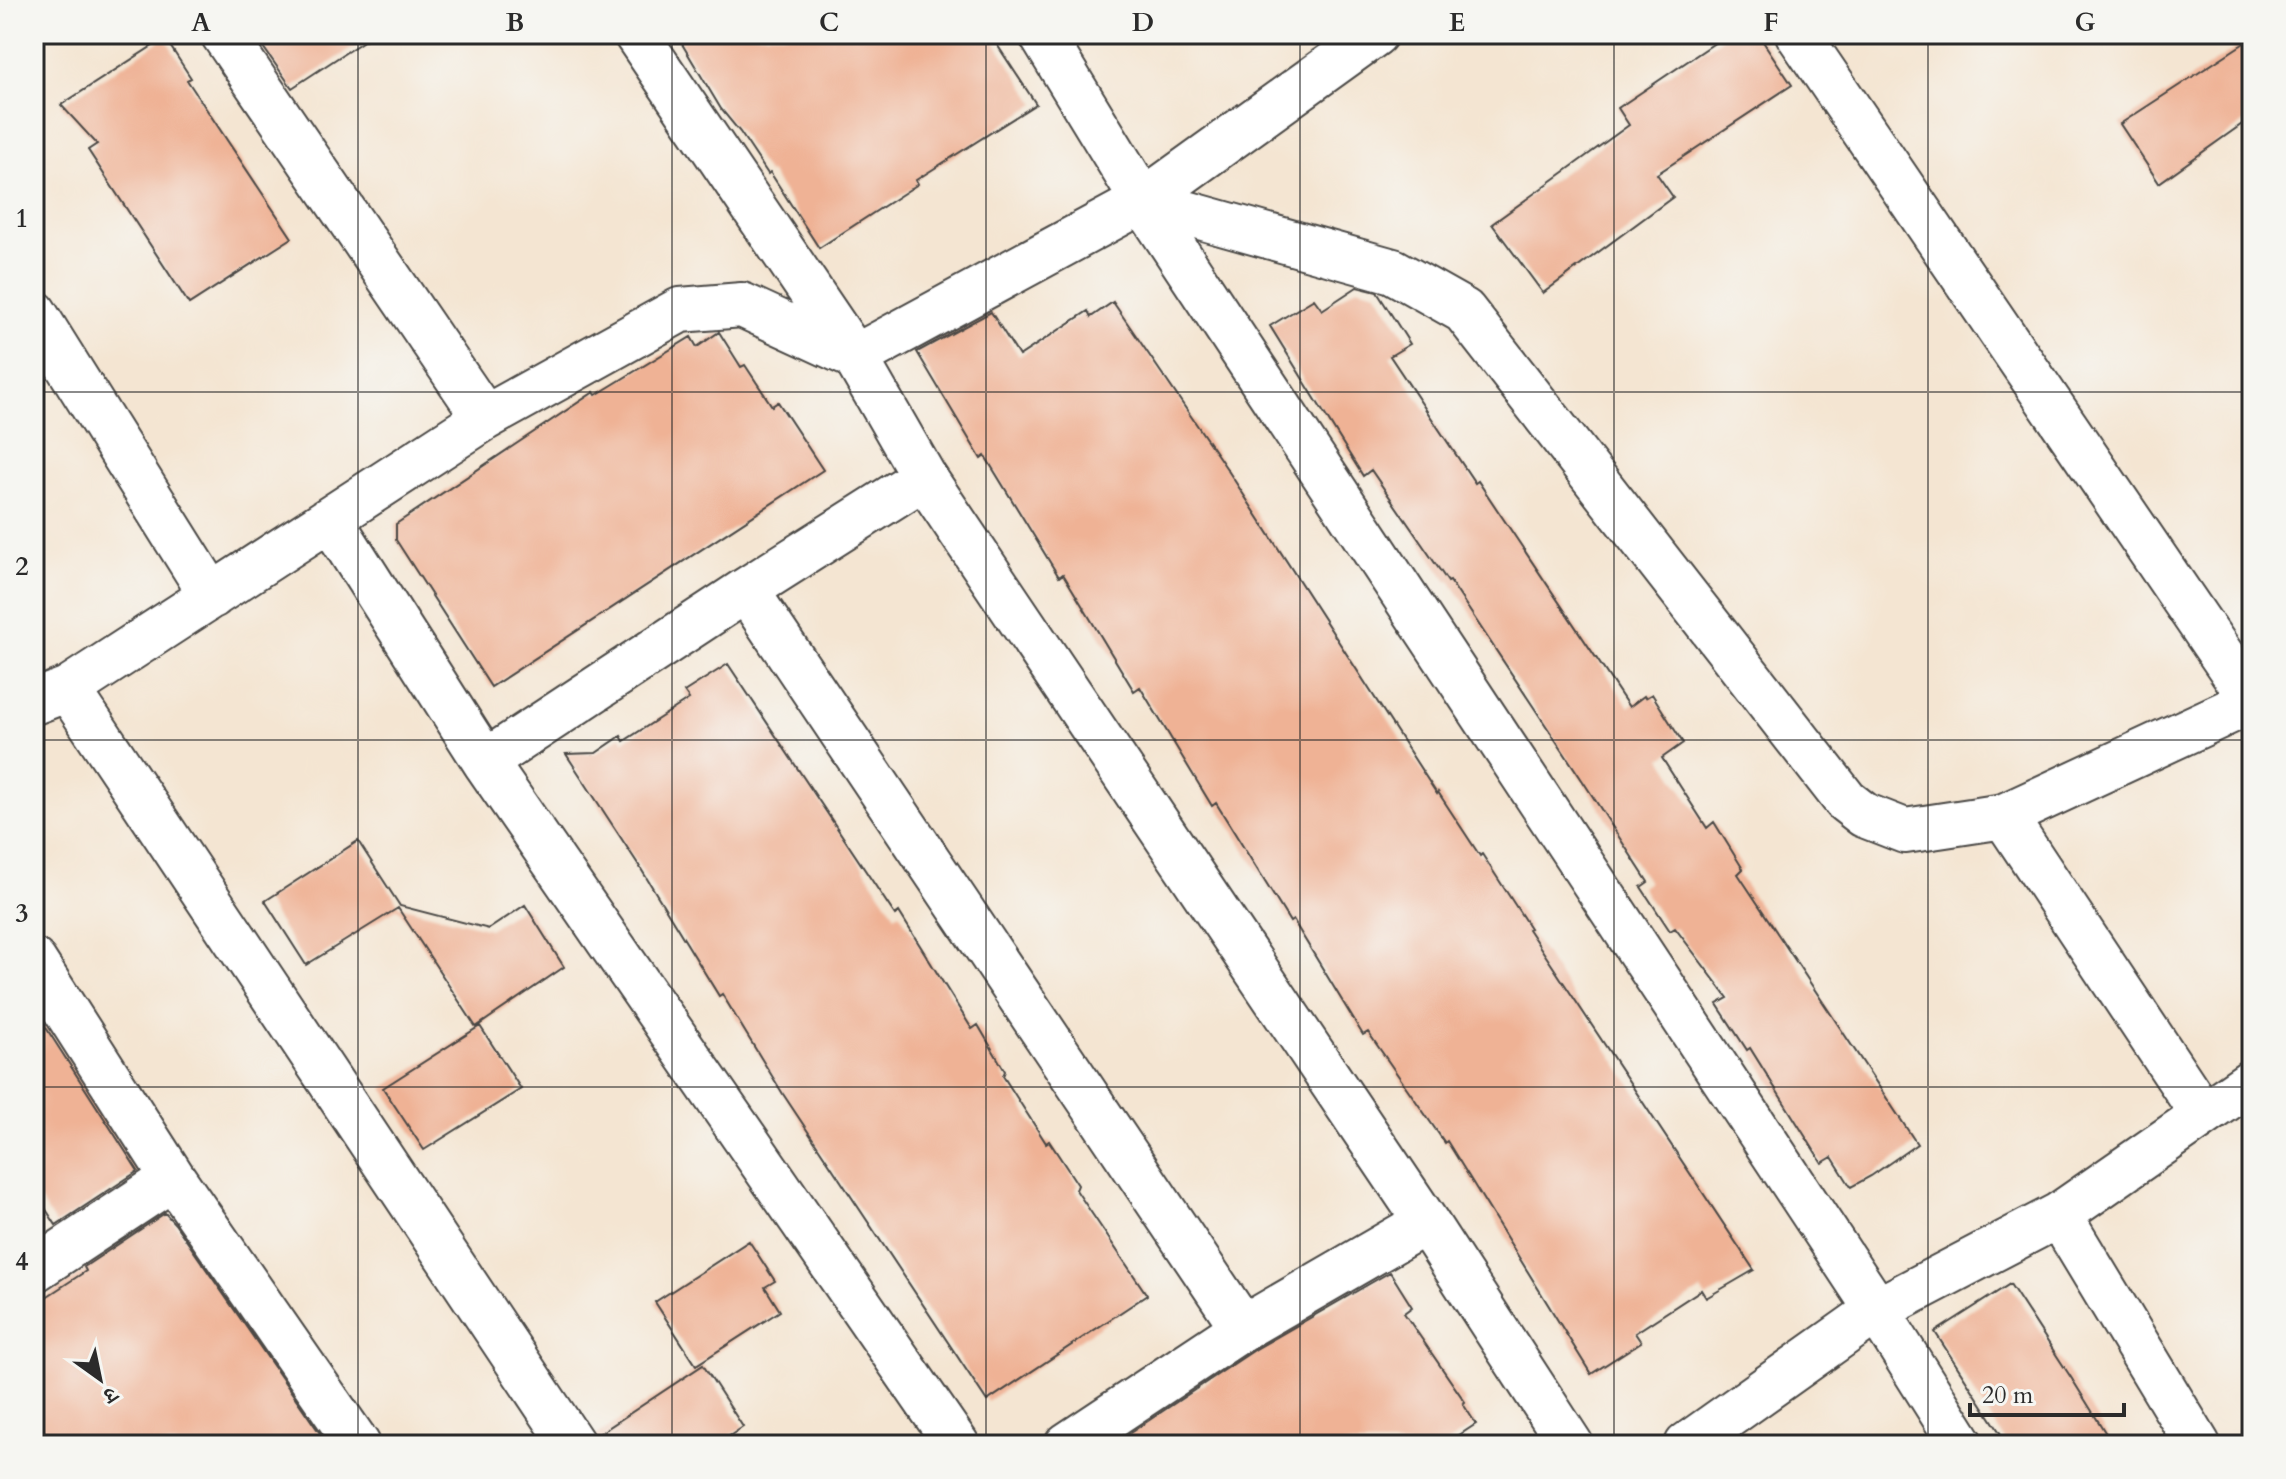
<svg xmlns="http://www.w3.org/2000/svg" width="2286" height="1479" viewBox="0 0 2286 1479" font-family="Cardo,'Noto Serif Devanagari',serif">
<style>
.building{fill:#efb295}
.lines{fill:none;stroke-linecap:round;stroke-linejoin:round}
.minor-casing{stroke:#494744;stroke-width:48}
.minor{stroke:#fff;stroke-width:44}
.grid{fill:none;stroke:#2b2b2b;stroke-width:2;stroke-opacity:0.55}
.neatline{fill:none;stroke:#2b2b2b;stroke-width:3}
.grid-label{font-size:26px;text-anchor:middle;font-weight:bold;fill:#2b2b2b}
</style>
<rect width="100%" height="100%" fill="#f6f6f2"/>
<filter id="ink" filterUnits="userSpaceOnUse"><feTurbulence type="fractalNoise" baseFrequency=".0125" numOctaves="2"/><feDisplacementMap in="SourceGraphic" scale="16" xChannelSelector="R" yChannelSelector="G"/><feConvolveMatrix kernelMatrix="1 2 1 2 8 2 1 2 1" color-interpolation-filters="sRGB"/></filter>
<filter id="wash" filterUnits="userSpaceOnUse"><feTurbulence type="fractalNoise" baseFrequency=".006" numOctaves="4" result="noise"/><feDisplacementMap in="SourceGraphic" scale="32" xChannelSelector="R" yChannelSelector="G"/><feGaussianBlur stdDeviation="1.8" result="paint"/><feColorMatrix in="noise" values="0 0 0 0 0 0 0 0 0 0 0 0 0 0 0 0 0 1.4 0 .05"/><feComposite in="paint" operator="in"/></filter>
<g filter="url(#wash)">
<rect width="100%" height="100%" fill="#f4e5d2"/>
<g id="blocks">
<path class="building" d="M254,34H374L292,88Z
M676,34H990L1036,104L916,180L918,184L819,248L770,172L768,174L740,132L721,109Z
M1728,34H1758L1792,85L1657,174L1673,197L1543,293L1492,224L1629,125L1618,108Z
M165,38L191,78L187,80L292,238L189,304L88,150L97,144L61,105Z
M2252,38V117L2159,183L2120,124Z
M1357,287L1377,292L1410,344L1390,356L1475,483L1478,481L1629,707L1644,696L1645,698L1652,694L1683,743L1662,758L1707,828L1714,822L1743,869L1738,874L1917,1144L1871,1176L1851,1187L1832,1157L1822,1163L1750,1048L1747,1050L1717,1004L1728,998L1675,928L1670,931L1641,887L1648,882L1586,786L1450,581L1448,582L1371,470L1363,476L1270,326L1314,299L1322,310Z
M1113,302L1227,469L1437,794L1438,792L1480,856L1482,854L1530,928L1528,929L1754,1270L1706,1298L1701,1290L1635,1333L1641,1342L1591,1374L1447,1141L1445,1143L1368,1032L1363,1035L1293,920L1290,922L1216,803L1212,806L1140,687L1134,691L1063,574L1059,577L985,456L981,459L917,352L991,312L1019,356L1088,311L1091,317Z
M719,332L741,367L745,365L772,406L778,402L823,470L491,687L396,540V524L594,392L596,395L691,337L697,347Z
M728,664L895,915L899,912L972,1029L978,1025L1005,1071L1003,1076L1046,1143L1049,1141L1078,1185L1076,1190L1147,1295L987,1401L783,1094L722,994L719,996L638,864L566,754L596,753L621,736L624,741L689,699L684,692Z
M358,841L400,906L489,929L525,905L564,967L476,1027L398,908L306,965L265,901Z
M34,1009L138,1171L56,1225L34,1191Z
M480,1026L521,1089L424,1150L383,1088Z
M165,1213L175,1224L328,1445H53L34,1416V1305L86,1271L84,1267Z
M749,1241L775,1281L765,1287L780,1311L696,1365L655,1302Z
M1390,1272L1412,1307L1404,1313L1465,1402L1463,1404L1476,1424L1444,1445H1112L1256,1349Z
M2010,1284L2072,1379L2113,1445H2008L1935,1332Z
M703,1365L743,1427L716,1445H598L596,1436Z"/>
</g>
</g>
<g filter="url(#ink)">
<use href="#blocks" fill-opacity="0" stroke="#494744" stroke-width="2"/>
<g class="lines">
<g class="minor-casing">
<path id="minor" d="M223,34L485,418
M636,34L855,357L924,477L1426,1222L1571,1445
M1041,34L1143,201
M1798,34L2252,700
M34,312L212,596
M330,519L485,762L957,1445
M746,590L1243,1328
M68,689L573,1445
M34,702L68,689L485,418L680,310L742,305L855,357L1143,201L1375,34
M485,762L746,590L924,477
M2004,816L2203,1115
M34,961L173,1178L358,1445
M2059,1215L2252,1081
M34,1270L173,1178
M1067,1445L1243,1328L1426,1222
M1687,1445L1877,1310L2059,1215L2198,1445
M1962,1445L1877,1310L1143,201L1393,271L1464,311L1846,801L1864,815L1905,831L2004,816L2252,701"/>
</g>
<use href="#minor" class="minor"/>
</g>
</g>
<path class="grid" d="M358,34V1445M672,34V1445M986,34V1445M1300,34V1445M1614,34V1445M1928,34V1445M34,392H2252M34,740H2252M34,1087H2252"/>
<rect width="2286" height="1479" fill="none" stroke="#f6f6f2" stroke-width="88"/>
<g transform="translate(100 1379) rotate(147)" stroke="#f6f6f2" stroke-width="6" paint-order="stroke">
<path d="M0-6L14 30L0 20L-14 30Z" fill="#2b2b2b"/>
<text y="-12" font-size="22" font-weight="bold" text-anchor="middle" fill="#2b2b2b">उ</text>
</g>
<path d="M1970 1403v12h154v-12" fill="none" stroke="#2b2b2b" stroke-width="4"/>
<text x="1982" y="1403" font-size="24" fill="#2b2b2b" stroke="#f6f6f2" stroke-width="6" paint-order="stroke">20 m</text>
<rect x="44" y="44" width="2198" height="1391" class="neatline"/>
<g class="grid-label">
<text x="201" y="31">A</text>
<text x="515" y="31">B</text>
<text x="829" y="31">C</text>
<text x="1143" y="31">D</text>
<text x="1457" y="31">E</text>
<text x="1771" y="31">F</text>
<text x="2085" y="31">G</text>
<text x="22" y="227">1</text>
<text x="22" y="575">2</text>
<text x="22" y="922">3</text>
<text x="22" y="1270">4</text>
</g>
</svg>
